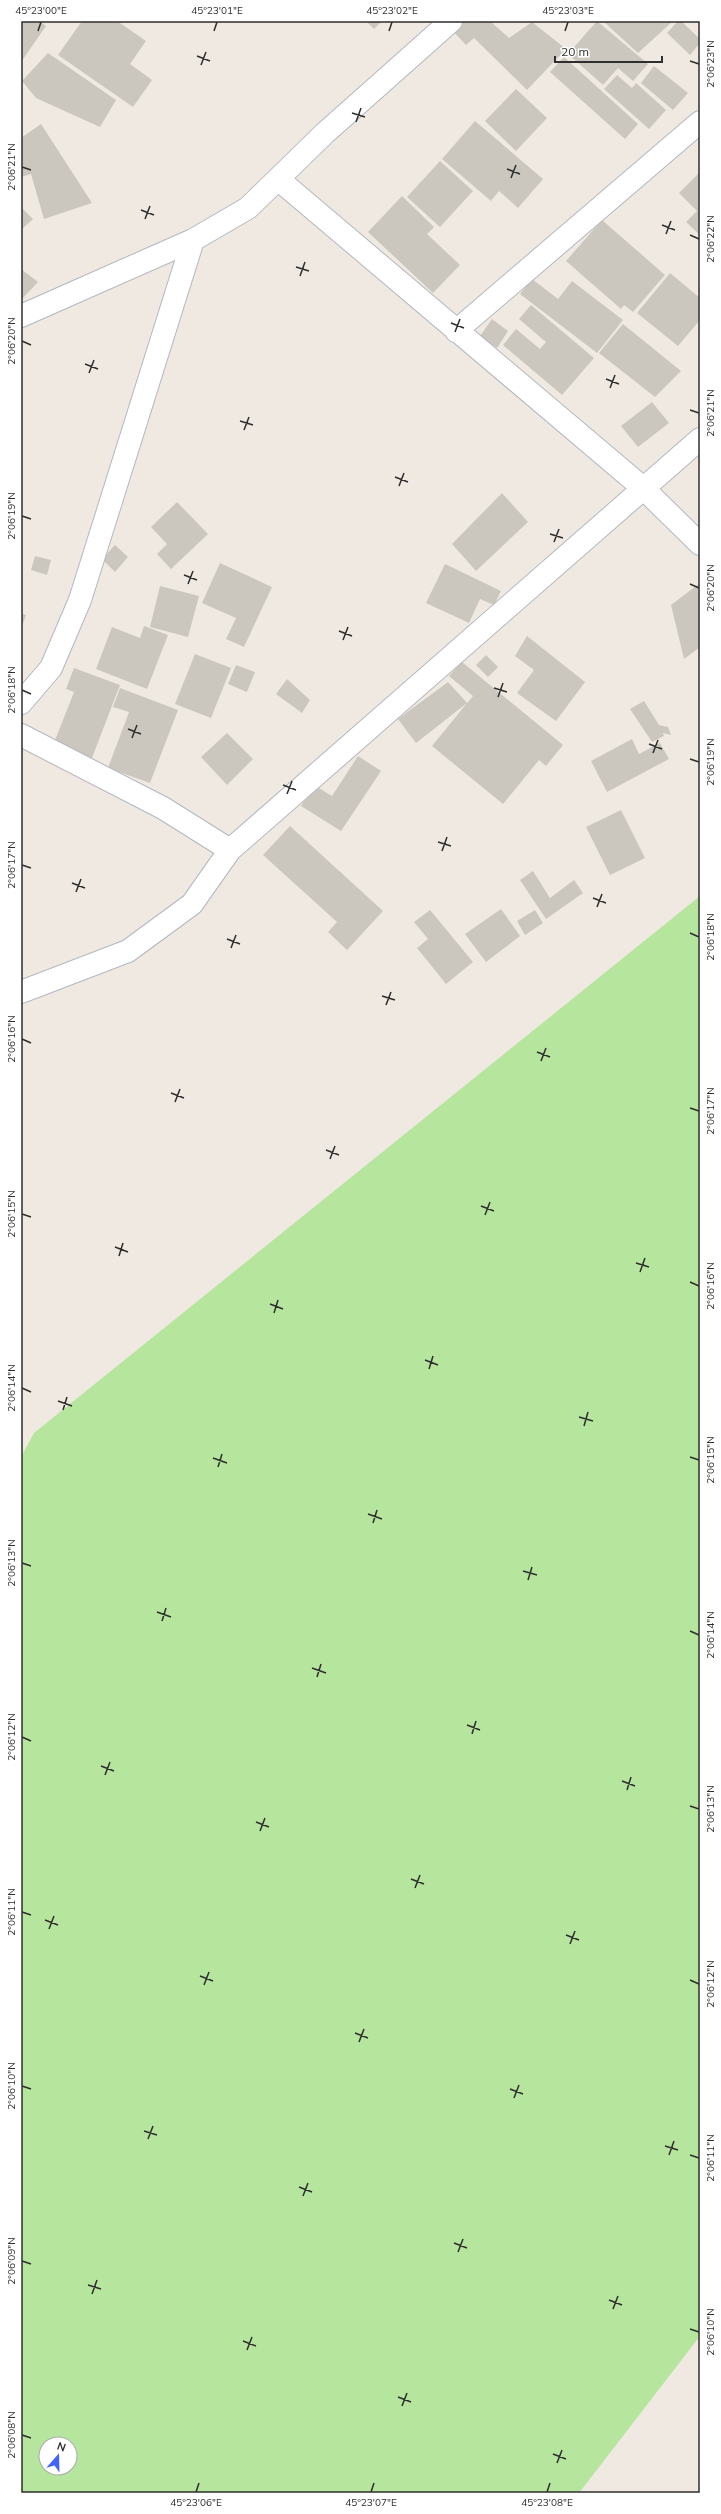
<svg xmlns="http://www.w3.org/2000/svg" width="721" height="2514" viewBox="0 0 721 2514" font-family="Mulish,sans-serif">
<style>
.green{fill:#b6e59e;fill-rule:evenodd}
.building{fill:#cbc7bf}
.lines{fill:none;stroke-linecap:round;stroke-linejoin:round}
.minor-casing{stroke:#b4b7c1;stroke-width:24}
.minor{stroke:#fff;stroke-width:22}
.ticks{fill:none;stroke:#2e2e2e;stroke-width:1.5}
.neatline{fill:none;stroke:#2e2e2e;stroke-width:1.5}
.ticks-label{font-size:10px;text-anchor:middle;fill:#2e2e2e}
</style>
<rect width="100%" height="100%" fill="#efe9e1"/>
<path class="green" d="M700,896V2336L579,2493H21V1457L34,1433ZM46,2444H70V2468H46Z"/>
<path class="building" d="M21,21H39L46,26L21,62Z
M82,21H117L146,41L130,64L152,80L133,107L58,55Z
M366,21H382L374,29Z
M460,21H490L509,38L532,22L566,49L527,90L474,38L466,45L452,30Z
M597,21L648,64L633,81L618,68L603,85L568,54Z
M603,21H673L638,53Z
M678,21H681L700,39V43L690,55L667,33Z
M48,53L116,100L100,127L36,98L22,81Z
M564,57L638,124L625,139L550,72Z
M654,66L688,93L673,110L641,83Z
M617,75L632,88L636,83L666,110L649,129L604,89Z
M516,89L547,118L516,151L485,121Z
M475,121L543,179L518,208L499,191L491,201L442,159Z
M41,124L92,203L44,219L31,174L21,177V138Z
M440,161L473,191L440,227L407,197Z
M700,172V235L686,222L697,211L679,193Z
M402,196L434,227L427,234L460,265L433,293L368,232Z
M21,207L33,219L21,230Z
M602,220L665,275L633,312L624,305L621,309L566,261Z
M21,269L38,282L21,300Z
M670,273L700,298V320L678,346L637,313Z
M532,279L558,299L572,281L623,320L597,353L520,294Z
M531,305L594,358L562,395L503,345L516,329L540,349L546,342L519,319Z
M492,319L508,331L497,348L480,336Z
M623,324L681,371L655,397L599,353Z
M652,402L669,423L638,447L621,426Z
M502,493L528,522L476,571L452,544Z
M177,502L208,534L171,569L157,554L167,544L151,527Z
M115,545L128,557L115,572L102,559Z
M35,556L51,560L47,575L31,570Z
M220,563L272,587L244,647L226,639L236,618L202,603Z
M445,564L501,591L494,605L480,599L469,623L426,603Z
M700,583V647L684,659L671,605Z
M160,586L199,596L188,637L150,627Z
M21,613L26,615L21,629Z
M144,626L168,635L147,689L96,669L112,627L140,638Z
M527,636L585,682L556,721L517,693L534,670L515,656Z
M195,654L231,668L211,718L175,704Z
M486,655L498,667L488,677L476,665Z
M462,662L563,745L546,766L539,760L503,804L432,746L467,703L416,743L398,719L448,682L467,703L473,696L449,676Z
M236,665L255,672L247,692L228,684Z
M74,668L120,685L90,763L52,748L74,692L66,689Z
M287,679L310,700L302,713L276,694Z
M120,688L178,710L150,783L108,768L129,712L113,707Z
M644,701L659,725L668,727L671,735L663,733L664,736L652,742L630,709Z
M227,733L253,759L227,785L201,757Z
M632,739L639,754L660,743L669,759L607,792L591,761Z
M358,756L381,771L341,831L301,806L314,785L332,796Z
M621,810L645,858L610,875L586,827Z
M290,826L383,911L347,950L328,932L337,922L263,855Z
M533,871L550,898L574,880L583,893L546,919L520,880Z
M501,909L520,936L486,962L465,934Z
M430,910L473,962L446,984L417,948L428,939L414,922Z
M535,910L543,923L525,935L517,921Z"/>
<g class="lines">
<g class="minor-casing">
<path id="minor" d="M278,179L643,488L700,544
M21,316L193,240L248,208L325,133L451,21
M456,331L700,122
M21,703L51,668L80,600L193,240
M21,735L163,808L230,850
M21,992L128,951L192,904L230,850L700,439"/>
</g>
<use href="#minor" class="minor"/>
</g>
<path class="ticks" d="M38,31L41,22M214,31L217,22M389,31L392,22M565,31L568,22M197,56L210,61M690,61L699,64M201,65L206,52M352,113L365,117M356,122L361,108M22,167L31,170M507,169L520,174M511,178L516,165M141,210L154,215M145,219L150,206M662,225L675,230M666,234L671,221M690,235L699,239M296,267L309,271M300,276L305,262M451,323L464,328M455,332L460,319M22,341L31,345M85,364L98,369M89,373L94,360M606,379L619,384M610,388L615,375M690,410L699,413M240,421L253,425M244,430L249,417M395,477L408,482M399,486L404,473M22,516L31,519M550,534L563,538M554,542L559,529M184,575L197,580M188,584L193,571M690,584L699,588M339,631L352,636M343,640L348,627M494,688L507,692M22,690L31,694M498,697L503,683M128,729L141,734M132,738L137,725M649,744L662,749M653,753L658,740M690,759L699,762M283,785L296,790M287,794L292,781M438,842L451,846M442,851L447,837M22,865L31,868M72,883L85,888M76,892L81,879M593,898L606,903M597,907L602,894M690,933L699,937M227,939L240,944M231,948L236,935M382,996L395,1000M386,1005L391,992M22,1039L31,1043M537,1052L550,1057M541,1061L546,1048M171,1093L184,1098M175,1102L180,1089M690,1108L699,1111M326,1150L339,1155M330,1159L335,1146M481,1206L494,1211M22,1214L31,1217M485,1215L490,1202M115,1247L128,1252M119,1256L123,1243M636,1263L649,1267M640,1272L645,1258M690,1282L699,1286M270,1304L283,1309M274,1313L278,1300M425,1360L438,1365M429,1369L433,1356M22,1388L31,1392M58,1401L72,1406M63,1410L67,1397M579,1417L593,1421M584,1426L588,1412M690,1457L699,1460M213,1458L227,1463M218,1467L222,1454M368,1514L382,1519M373,1523L377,1510M22,1563L31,1566M523,1571L537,1575M528,1580L532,1567M157,1612L171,1617M162,1621L166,1608M690,1631L699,1635M312,1668L326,1673M317,1677L321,1664M467,1725L480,1730M472,1734L476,1721M22,1737L31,1741M101,1766L114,1771M105,1775L110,1762M622,1781L635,1786M627,1790L631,1777M690,1806L699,1809M256,1822L269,1827M260,1831L265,1818M411,1879L424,1884M415,1888L420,1875M22,1912L31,1915M45,1920L58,1925M49,1929L54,1916M566,1935L579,1940M570,1944L575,1931M200,1976L213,1981M690,1980L699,1984M204,1985L209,1972M355,2033L368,2038M359,2042L364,2029M22,2086L31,2089M510,2089L523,2094M514,2098L519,2085M144,2131L157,2135M148,2139L153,2126M665,2146L678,2150M669,2155L674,2141M690,2155L699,2158M299,2187L312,2192M303,2196L308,2183M454,2243L467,2248M458,2252L463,2239M22,2261L31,2264M88,2285L101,2289M92,2294L97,2280M609,2300L622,2305M613,2309L618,2296M690,2329L699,2332M243,2341L256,2346M247,2350L252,2337M398,2397L411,2402M402,2406L407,2393M22,2435L31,2438M553,2454L566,2459M557,2463L562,2450M196,2492L199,2483M371,2492L374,2483M547,2492L550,2483"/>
<rect width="721" height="2514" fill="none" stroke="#ffffff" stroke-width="44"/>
<g transform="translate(58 2456) rotate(20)"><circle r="19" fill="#ffffff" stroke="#ababab"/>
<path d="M0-3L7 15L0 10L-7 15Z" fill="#4264fb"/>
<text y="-6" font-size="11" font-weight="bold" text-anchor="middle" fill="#2e2e2e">N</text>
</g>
<path d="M555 56v6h107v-6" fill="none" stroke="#2e2e2e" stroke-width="2"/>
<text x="561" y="56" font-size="12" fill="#2e2e2e" stroke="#ffffff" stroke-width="3" paint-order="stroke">20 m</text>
<rect x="22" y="22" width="677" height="2470" class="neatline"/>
<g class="ticks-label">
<text x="41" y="14">45°23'00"E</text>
<text x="217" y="14">45°23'01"E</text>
<text x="392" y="14">45°23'02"E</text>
<text x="568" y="14">45°23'03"E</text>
<text transform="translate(710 64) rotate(-90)" y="4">2°06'23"N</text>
<text transform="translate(11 167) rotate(-90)" y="4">2°06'21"N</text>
<text transform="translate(710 239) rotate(-90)" y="4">2°06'22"N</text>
<text transform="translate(11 341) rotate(-90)" y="4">2°06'20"N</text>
<text transform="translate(710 413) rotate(-90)" y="4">2°06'21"N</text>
<text transform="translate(11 516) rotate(-90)" y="4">2°06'19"N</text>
<text transform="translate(710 588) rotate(-90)" y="4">2°06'20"N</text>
<text transform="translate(11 690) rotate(-90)" y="4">2°06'18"N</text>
<text transform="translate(710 762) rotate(-90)" y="4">2°06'19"N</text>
<text transform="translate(11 865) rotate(-90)" y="4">2°06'17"N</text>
<text transform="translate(710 937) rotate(-90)" y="4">2°06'18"N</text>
<text transform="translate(11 1039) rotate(-90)" y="4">2°06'16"N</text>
<text transform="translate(710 1111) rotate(-90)" y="4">2°06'17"N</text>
<text transform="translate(11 1214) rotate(-90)" y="4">2°06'15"N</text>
<text transform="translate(710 1286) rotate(-90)" y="4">2°06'16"N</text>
<text transform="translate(11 1388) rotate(-90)" y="4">2°06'14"N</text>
<text transform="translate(710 1460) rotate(-90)" y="4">2°06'15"N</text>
<text transform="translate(11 1563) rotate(-90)" y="4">2°06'13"N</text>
<text transform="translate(710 1635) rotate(-90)" y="4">2°06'14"N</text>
<text transform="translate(11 1737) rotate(-90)" y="4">2°06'12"N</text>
<text transform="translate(710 1809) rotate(-90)" y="4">2°06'13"N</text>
<text transform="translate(11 1912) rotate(-90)" y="4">2°06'11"N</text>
<text transform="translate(710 1984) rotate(-90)" y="4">2°06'12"N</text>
<text transform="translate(11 2086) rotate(-90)" y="4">2°06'10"N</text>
<text transform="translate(710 2158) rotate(-90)" y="4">2°06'11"N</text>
<text transform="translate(11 2261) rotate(-90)" y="4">2°06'09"N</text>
<text transform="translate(710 2332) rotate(-90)" y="4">2°06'10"N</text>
<text transform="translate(11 2435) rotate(-90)" y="4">2°06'08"N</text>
<text x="196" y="2506">45°23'06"E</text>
<text x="371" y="2506">45°23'07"E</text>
<text x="547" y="2506">45°23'08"E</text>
</g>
</svg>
